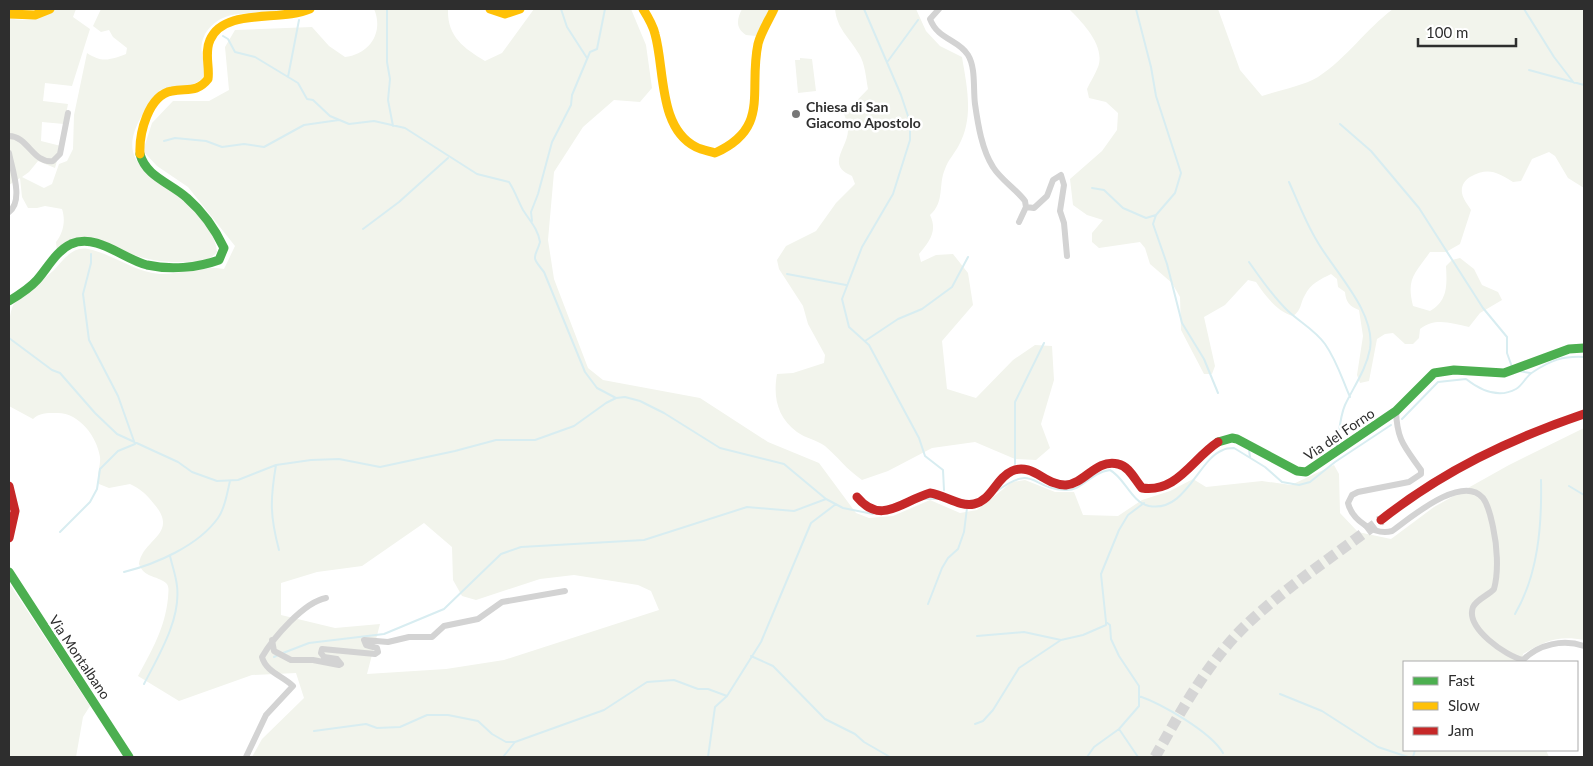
<svg xmlns="http://www.w3.org/2000/svg" width="1593" height="766" viewBox="0 0 1593 766" font-family="Lato,sans-serif">
<style>
.green{fill:#f2f4ec;fill-rule:evenodd}
.lines{fill:none;stroke-linecap:round;stroke-linejoin:round}
.stream{stroke:#d8edf1;stroke-width:2}
.highway-tunnel{stroke:#d5d5d5;stroke-width:11;stroke-dasharray:11 5.5;stroke-linecap:butt}
.street{stroke:#d3d3d3;stroke-width:6}
.fast{stroke:#4caf50;stroke-width:9}
.slow{stroke:#ffc107;stroke-width:9}
.jam{stroke:#c62828;stroke-width:9}
.poi-dot{fill:#777;stroke:#fff;stroke-width:2}
.labels{text-anchor:middle;dominant-baseline:central;stroke-width:5;stroke-linejoin:round;paint-order:stroke}
.poi-label{font-size:14px;font-weight:bold;fill:#2e2e2e;stroke:#fff;text-anchor:start}
.street-label{font-size:14px;fill:#2e2e2e;stroke:#fff}
</style>
<rect width="100%" height="100%" fill="#fff"/>
<path class="green" d="M54,9H76L73,17L90,29L72,86L45,83L43,101L68,104L64,124L42,122L41,141L61,146L55,168L38,161L29,172L22,177L44,188L52,184L59,164L67,161L73,149L74,115L87,53C102,63 110,60 126,54L127,48L113,37L109,30L101,32L93,26L101,9H297C264,22 227,0 205,34C195,54 210,63 202,79L189,87L160,90C91,175 168,170 205,224C211,233 216,241 217,252C209,262 198,261 186,262C146,263 129,254 94,238C78,236 70,242 57,251L56,242C63,233 66,221 62,209L45,206L37,208H28L22,197L20,178L9,185V18C25,22 41,20 54,9Z
M374,9H448C447,36 463,48 485,61L502,53L534,9H631L646,45L652,88L640,102L614,100L583,127L554,172L548,240L554,279L588,368L603,380L700,398L768,442L819,463L856,513L869,518L893,516L930,500L960,513L977,510L1012,482L1025,480L1055,492H1074L1083,515L1118,516L1142,500L1170,491L1193,479L1206,487L1262,481L1291,485L1334,465L1339,474L1340,513L1358,532L1391,539L1434,507L1509,465L1584,428V640C1558,635 1545,641 1523,654L1522,662H1404V750H1546L1549,757H252L262,739L304,698L296,673L252,675L179,701L138,676C152,650 165,628 168,598C168,593 170,587 166,583C156,575 144,578 139,564C142,539 180,534 154,504C147,495 141,489 130,484L109,488L99,484C96,475 101,466 100,457C97,436 78,411 55,413C47,413 39,413 33,419L9,406C9,389 5,315 14,304C25,291 42,282 54,270C63,260 73,246 88,249C113,254 134,272 160,274C181,275 203,265 224,269L235,246L188,187L157,166L143,151L152,123L173,101H209L229,90L225,47L235,30L312,27L329,46L345,57C370,54 384,32 374,9ZM424,523L452,547L453,580L462,596L476,600L540,579L574,575L638,585L651,591L659,610L504,660L446,669L367,674L380,624L335,628L281,615V583L317,572L362,566Z
M742,9H769L756,36L746,35C735,28 737,19 742,9Z
M835,9H916L926,31L940,46L962,57C967,87 974,117 959,145C955,153 948,160 945,169C938,185 945,202 930,215C938,231 929,242 919,254L921,262L936,255L953,254L968,273L973,305L942,341L947,389L976,398L1013,360L1035,345L1052,346L1054,380L1041,424L1050,448L1036,460L1015,459L975,442L932,448L888,471L862,480C845,468 839,458 825,446C817,440 805,438 797,432C777,417 773,397 777,374L793,373L824,363L825,355L808,324L803,306L779,269L777,260L786,246L816,231L836,203L855,184L852,176C825,165 848,148 848,130C848,125 846,119 844,114L868,89C866,78 865,63 859,54C849,37 837,29 835,9Z
M1069,9H1218L1240,70L1262,96C1280,90 1303,86 1318,77C1347,58 1366,29 1393,9H1584V188L1568,178L1555,156L1549,152L1532,159L1521,181L1513,182C1497,172 1488,167 1470,177C1464,181 1461,186 1462,193C1463,199 1468,205 1471,210L1460,244L1446,252H1430C1415,274 1406,278 1413,306L1430,311C1448,301 1447,285 1446,266L1452,260L1460,258L1474,269L1482,285L1498,292L1502,300L1480,313L1469,327C1451,323 1435,317 1420,329L1419,338L1413,344H1405L1393,333L1385,334L1377,339L1369,381L1360,383L1357,375L1363,336L1359,310C1349,306 1346,302 1345,292L1338,287L1337,279L1331,274C1321,279 1310,284 1305,295C1300,303 1302,310 1293,316C1276,311 1265,295 1256,282L1248,280L1225,305L1204,317L1215,366L1212,374H1204L1181,330L1180,297L1172,283L1150,264L1145,248L1140,242L1099,248L1092,242V233L1103,220L1087,215L1073,205L1070,179L1102,151L1117,130L1118,113L1106,102L1089,98L1087,89C1090,82 1095,75 1098,67C1106,46 1082,22 1069,9Z
M800,58L812,59L816,91L798,93L795,60H800Z
M9,583L90,706L83,717L76,757H9Z"/>
<g class="lines">
<path class="stream" d="M387,9V62L390,79L388,100L393,126
M561,9L567,27L587,58
M864,9L901,95L910,122V140L893,194L862,247L842,299L849,327L869,345L919,438L925,456L943,470L944,490
M1136,9L1151,67L1156,96L1181,173L1175,193L1156,215L1153,224L1167,264L1182,323L1204,359L1218,393
M1524,9L1554,57L1574,83
M223,36L228,39L235,52L255,57L298,83L307,99L313,100L330,116L349,124L374,121L405,128L477,174L509,182C515,191 518,201 523,210C530,221 538,229 540,242C535,259 530,255 544,272L585,372L597,388L616,398
M888,61L918,20
M1529,70L1584,85
M288,77L299,20
M1340,124L1371,151L1419,208L1483,308L1507,337V353L1512,367
M164,141L175,138L206,141L222,147L244,144L264,147L304,125L339,120
M1289,182C1298,202 1306,223 1317,241C1334,271 1376,312 1370,349C1366,370 1354,386 1345,405C1340,416 1339,433 1337,446
M1092,188L1104,190L1123,208L1146,218L1156,215
M532,221L531,212L538,194L552,142L571,105L572,95L590,52L597,49L605,9
M363,229L399,202L448,158
M91,254V263L83,294L89,340L118,396L135,444
M1249,262C1261,279 1273,297 1288,311C1301,323 1315,330 1325,344C1337,361 1342,379 1350,397
M787,274L846,285
M9,338L52,370L60,373L95,413L117,434L178,462L192,472L217,481L238,480L276,465L311,460L339,459L380,467L455,451L496,440H535L574,426L606,403L616,398L625,397L640,401L664,413L720,448L784,464L826,499L843,508L873,514
M865,341L898,319L922,309L952,287L968,257
M1519,371L1530,373
M1402,419L1438,382L1466,379C1480,390 1498,399 1516,389C1523,385 1526,376 1533,372C1551,360 1563,356 1584,357
M1249,450L1250,457
M1015,464V402L1044,343
M276,465C270,500 270,516 279,550
M1569,486L1584,495
M997,491C1035,463 1031,489 1065,490C1083,491 1089,473 1110,470C1125,478 1131,502 1149,506C1186,513 1198,459 1223,450C1226,448 1231,448 1234,448L1265,467L1282,482L1299,485L1310,482L1335,462L1391,425
M925,499H937
M60,532L90,502L97,489L100,469L118,451L135,444
M124,572C156,564 198,546 218,518C225,509 227,493 230,481
M928,604L942,568L948,558L958,549L964,532L967,508
M1515,614C1538,575 1542,526 1541,480
M977,636L1024,632L1061,640
M283,653L309,643L384,634L444,609L501,554L521,547L644,540L747,507L794,511L826,499
M751,656L773,666L825,719L855,734L864,742L890,757
M274,657L278,655
M144,684C159,655 181,619 177,586C176,576 172,565 170,556
M1280,694L1322,711L1378,747L1408,757
M1139,696C1162,704 1211,732 1223,753
M975,724L983,721L993,710L1019,668L1061,640L1083,635L1106,625V622
M1119,729L1138,757
M314,731L366,724L377,728L400,727L427,715H448L478,721L492,734L506,742H515L604,710L647,682L674,680L698,689H708L727,696
M503,757L515,742
M708,757L715,707L727,696L761,642L811,523L836,504
M1087,757L1094,747L1119,729L1139,706V686L1119,656L1111,639L1110,625L1106,622L1101,574L1119,530L1128,515L1144,503
M1413,757L1415,750"/>
<path class="highway-tunnel" d="M1155,757C1181,711 1207,663 1246,625C1287,586 1336,555 1381,520"/>
<path class="street" d="M939,9L930,19C938,40 958,39 968,55C976,68 973,89 975,104C978,125 982,150 993,167C1001,180 1016,189 1025,201L1026,207L1019,222
M9,136C28,136 33,164 53,161L60,154L68,113
M9,153C12,169 24,201 9,212
M1026,207L1034,208L1047,196L1053,180L1061,175L1064,185L1060,211L1064,223L1067,256
M1396,411C1397,441 1405,447 1421,470V474L1409,482L1358,492L1352,495L1348,503C1352,520 1375,536 1392,531C1409,519 1462,473 1483,498C1489,506 1491,518 1493,527C1497,545 1499,571 1494,589C1489,595 1477,599 1473,607C1465,628 1506,656 1523,660C1539,644 1563,639 1584,646
M272,640L274,651L291,660H313L339,665L341,664L337,659L324,657L321,653L322,649L375,654L378,652L377,648L366,645L364,640L388,642L409,637H432L444,626L478,619L502,602L565,591
M246,757L266,715L293,686C283,676 266,672 262,657C273,638 304,602 326,598"/>
<path class="fast" d="M9,301C19,295 29,289 37,280C47,269 56,251 71,244C97,233 123,259 147,265C170,270 197,268 219,260L224,248C215,229 203,212 187,198C171,183 146,177 140,154
M1218,442L1232,438L1237,439L1297,471L1306,472L1396,411L1434,373L1454,370L1504,373L1569,349L1584,348
M9,572L129,757"/>
<path class="slow" d="M490,9L505,14L520,9
M643,9C648,17 653,25 655,34C665,69 658,128 696,147C702,150 709,151 715,153C771,128 748,91 758,44C761,32 769,20 774,9
M9,14L35,15L50,9
M140,154C139,134 148,95 172,91C187,88 197,93 208,79C210,67 204,53 210,40C224,7 281,22 310,9"/>
<path class="jam" d="M9,486L15,511L9,538
M857,497C881,526 902,501 930,493C945,495 959,507 974,504C992,500 996,478 1012,471C1032,462 1046,486 1066,485C1086,483 1095,459 1118,464C1129,466 1135,480 1142,488C1177,493 1192,459 1218,442
M1381,520C1443,471 1510,439 1584,414"/>
</g>
<circle class="poi-dot" cx="796" cy="114" r="5"/>
<g class="labels">
<g class="poi-label">
<text x="806" y="106">Chiesa di San<tspan x="806" dy="16">Giacomo Apostolo</tspan></text>
</g>
<g class="street-label">
<text transform="translate(1339 434) rotate(-34)">Via del Forno</text>
<text transform="translate(80 657) rotate(56)">Via Montalbano</text>
</g>
</g>
<rect width="1593" height="766" fill="none" stroke="#2e2e2e" stroke-width="20"/>
<rect x="1403" y="661" width="175" height="90" fill="#ffffff" stroke="#ababab"/>
<rect x="1413" y="677" width="25" height="8" fill="#4caf50" stroke="#ababab"/>
<text x="1448" y="686" font-size="15" fill="#2e2e2e">Fast</text>
<rect x="1413" y="702" width="25" height="8" fill="#ffc107" stroke="#ababab"/>
<text x="1448" y="711" font-size="15" fill="#2e2e2e">Slow</text>
<rect x="1413" y="727" width="25" height="8" fill="#c62828" stroke="#ababab"/>
<text x="1448" y="736" font-size="15" fill="#2e2e2e">Jam</text>
<path d="M1418 38v8h98v-8" fill="none" stroke="#2e2e2e" stroke-width="2.5"/>
<text x="1426" y="38" font-size="15" fill="#2e2e2e" stroke="#ffffff" stroke-width="4" paint-order="stroke">100 m</text>
</svg>
